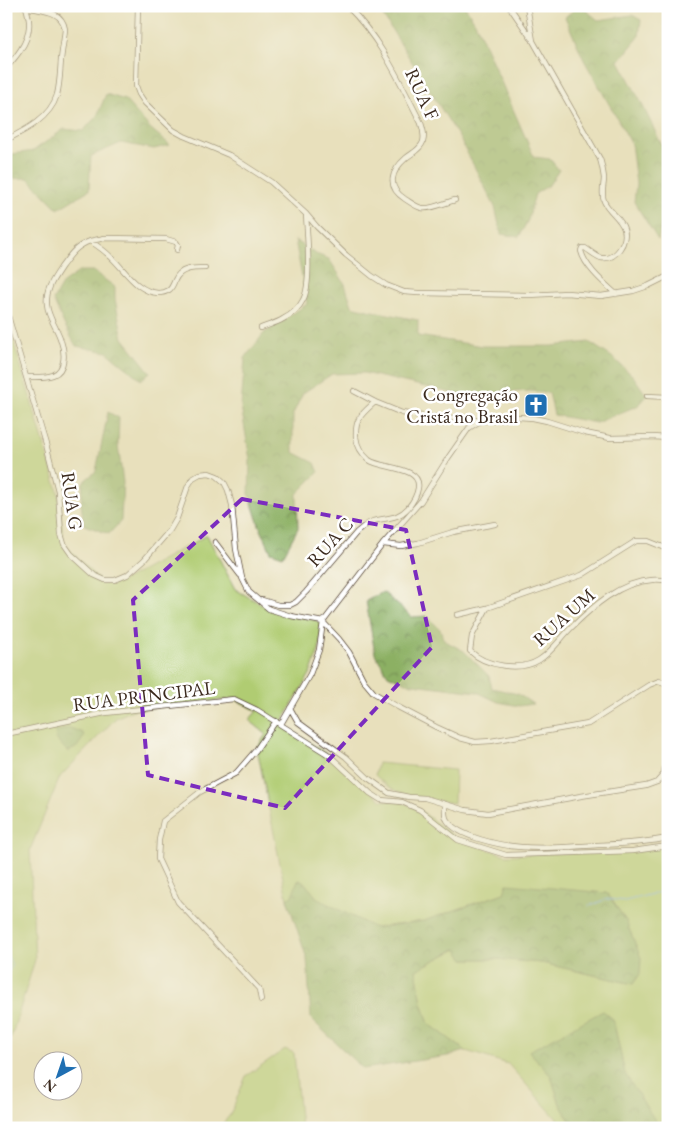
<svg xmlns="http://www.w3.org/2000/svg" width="674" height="1134" viewBox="0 0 674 1134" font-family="'EB Garamond',serif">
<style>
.grass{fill:#b0cc72;stroke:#767b48}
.forest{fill:url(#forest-crowns);stroke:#646d41}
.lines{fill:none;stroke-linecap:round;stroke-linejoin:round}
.stream{stroke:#7db2eb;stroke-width:1}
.street-casing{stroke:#554536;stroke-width:6}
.street{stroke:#fff;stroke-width:4.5}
.marked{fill:none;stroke:#7b2cbf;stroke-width:4;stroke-dasharray:10 6;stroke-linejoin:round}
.labels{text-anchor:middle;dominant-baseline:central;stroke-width:5;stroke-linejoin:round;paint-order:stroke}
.street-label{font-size:19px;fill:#3b2a1e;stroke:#fff}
.poi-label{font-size:19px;fill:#3b2a1e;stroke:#fff;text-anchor:end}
</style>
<defs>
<pattern id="forest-crowns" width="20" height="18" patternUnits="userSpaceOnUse" patternTransform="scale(1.25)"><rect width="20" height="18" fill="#8cb064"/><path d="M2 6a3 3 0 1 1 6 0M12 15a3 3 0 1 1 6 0" fill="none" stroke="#748f52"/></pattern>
</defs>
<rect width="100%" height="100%" fill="#fff"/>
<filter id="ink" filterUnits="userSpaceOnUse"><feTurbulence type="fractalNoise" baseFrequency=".02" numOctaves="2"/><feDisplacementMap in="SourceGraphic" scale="10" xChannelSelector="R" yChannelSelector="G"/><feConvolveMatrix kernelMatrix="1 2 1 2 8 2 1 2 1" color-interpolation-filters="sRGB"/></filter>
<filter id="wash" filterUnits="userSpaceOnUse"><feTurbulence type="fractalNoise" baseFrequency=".0096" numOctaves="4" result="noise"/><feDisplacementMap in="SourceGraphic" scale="20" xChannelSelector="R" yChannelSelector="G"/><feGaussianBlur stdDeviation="1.12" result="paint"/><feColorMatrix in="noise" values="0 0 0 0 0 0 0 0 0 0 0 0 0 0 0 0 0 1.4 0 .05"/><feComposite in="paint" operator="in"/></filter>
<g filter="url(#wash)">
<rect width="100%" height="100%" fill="#e8e0bc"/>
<path class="grass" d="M6,316L58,491L64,544L103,584L125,580L207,535L235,589L269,609L323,622L319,650L310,674L281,724L329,755L381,800L402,802L420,810L458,840L506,855L633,851L668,846V1128H660L657,1125L625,1074L613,1019L529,1051L551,1076L560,1104L570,1121L591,1128H565L508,1064L466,1051L429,1024L422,1003L416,970L457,949L464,959H497L542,963L633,984L626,921L607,893H504L424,921L375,928L318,899L303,881L292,897L287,899L258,753L256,750L266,734L249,720L257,711L234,699L133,710L116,718L60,777L30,850L35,960L11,1038L6,1040Z
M378,763L455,770L454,803C422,798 399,800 375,775Z
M285,1049L294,1053L301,1128H219L230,1115L246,1076Z"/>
<path class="forest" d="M377,6H465L475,22L534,157L550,159L559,170L549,185L535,194L528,220L519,237L501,234L495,207L460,139Z
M578,6H581L598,20L632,15L641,20L639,37L619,61L641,102L668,158V202L663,217L658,240L634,202L636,184L631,143L584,60L565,17Z
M106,94L125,100L150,128L170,145L154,149L121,143L91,156L89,190L58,209L28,178L6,179V155L33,151L64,129L83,131L97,116Z
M295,240L316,254L329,259L345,284L352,306L368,310L418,320V336L483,346H551L589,342L612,357L633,376L647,396L639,405L596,423L554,415L549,393L530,391L461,395L364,373L332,374L303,393L293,414V452L315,463L319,472L297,494L298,528L283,556L271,552L259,525L249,494L250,460L241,406L245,358L264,333L307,304Z
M80,271H93L115,287V299L123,338L150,372L141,380L107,352L76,346L64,324L53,300L63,283Z
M108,412L119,418L118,445L123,482L121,521L109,534L84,525L81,504L83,482L96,471Z
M383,592L412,617L427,616L440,629L445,641L464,651L489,676L492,688L518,694L533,704L519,706L498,702L477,692L406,683L388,675L375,654L366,601Z
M70,728L83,733L84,737L77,747L68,752L56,739L55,732Z
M299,880L303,881L318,899L375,928L424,921L504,893L507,884L607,893L626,921L641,958L640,974L633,984L542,963L497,959H464L456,949L416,970L422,1003L429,1024L466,1051L448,1056L363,1069L311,1019L307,959L287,899L292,896L297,882Z
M603,1011L613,1019L625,1074L660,1128H591L570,1121L560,1104L551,1076L529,1051Z"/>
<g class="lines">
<path class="stream" d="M589,906L607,899L625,901L668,890
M6,951L12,966L6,976"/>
</g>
</g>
<g filter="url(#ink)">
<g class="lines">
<g class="street-casing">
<path id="street" d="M138,6L136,86L139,94L145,103L173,130L184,136L229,155L271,182L306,214L317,227L346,255L372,276L386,285L404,292L418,293L529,295L567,293L601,296L633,291L648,286L668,276
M347,6C381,39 400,82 421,123C423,129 425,135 423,142C420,150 412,153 406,158C391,171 386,187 405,199C410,202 416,207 422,208C430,210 447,202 455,200
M509,6L531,38
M527,6L533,41L600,159C602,165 603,171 604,178C604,185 601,193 604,201C608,211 621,218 624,229C628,241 616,261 601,258C595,256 590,251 585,248H582L581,251C585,267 604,283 616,294
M6,68C16,57 28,43 29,27C30,21 28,14 26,7L23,6
M6,140C26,130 50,118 57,95C60,83 60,72 61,60C62,50 64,40 65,29C62,10 42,11 26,7
M90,241L105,238L166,239L176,242L178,245L177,250
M6,309L47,448L58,491L61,534L64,544L71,554L94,575L105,580H115L127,575L144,560L170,530L177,518L188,486L193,478L200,474L209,473L217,476L224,482L228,490L232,505L236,549L242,578L249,592L269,609L291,616L323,622L339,639L349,652L364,681L374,693L398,707L436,727L460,738L475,742L491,741L588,724L649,685L659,681L668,684
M261,328C268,325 277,323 283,319C291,315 299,308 303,300C312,284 307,234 306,214
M26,377C35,377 45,378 53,375C66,370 65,352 61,341C58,329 48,318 47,305C45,290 54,278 62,266C71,254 75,247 90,241C98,246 105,251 112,258C125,270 137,292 158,293C162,293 166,292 169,290C172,288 173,284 175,280C180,268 193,268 205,268
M354,391L375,402L402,413L414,415L440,418H463L480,421L518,417L533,418L547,421L585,433L610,438L652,437L668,438
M647,396L668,397
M215,542L240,575
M383,544L401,546L418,543L453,532L495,524
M262,600L278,605H290L296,602L306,592L357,532C362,528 367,523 373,521C387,517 397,520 408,508C413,502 417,495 418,488C422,466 381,469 369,460C362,454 357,446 356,437C355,418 362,414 375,402
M487,608L472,636L470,651C485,666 520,672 539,660C552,652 560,639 571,628C593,606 620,582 652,580C657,579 663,580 668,581
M457,615L487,608L582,575L636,541H648L668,549
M290,708L298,722L346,757L368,778L389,793L409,797L425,798L465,810L488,813L581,796L646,786L657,782L664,774L668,743
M281,724L310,674L319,650L323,622L383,544L421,501L448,458L469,428L480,421
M6,734L105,713L234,699L257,710L329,755L370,793L381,800L402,802L420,810L458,840L506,855L633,851L668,846
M445,805C445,810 444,816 447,820C457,837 503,846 521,847C542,849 563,847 583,846C612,844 640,844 668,838
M261,1000L259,989L178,902L158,859L159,840L163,821L200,792L236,773L256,750L276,721"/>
</g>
<use href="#street" class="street"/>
</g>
</g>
<path d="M0 0H674V1134H0ZM242,499L406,530L432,647L285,808L148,775L133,600Z" fill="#e8e0bc" fill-opacity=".55" fill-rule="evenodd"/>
<path class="marked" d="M242,499L406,530L432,647L285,808L148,775L133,600Z"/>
<defs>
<g id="church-square" transform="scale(1.25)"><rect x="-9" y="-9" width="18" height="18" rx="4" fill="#1f6fb2" stroke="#fff"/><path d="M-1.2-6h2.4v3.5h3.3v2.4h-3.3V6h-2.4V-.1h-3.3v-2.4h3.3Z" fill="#fff"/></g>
</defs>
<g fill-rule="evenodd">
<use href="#church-square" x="536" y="405"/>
</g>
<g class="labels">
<g class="street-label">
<text transform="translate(422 94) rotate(65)">RUA F</text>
<text transform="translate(72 501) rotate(82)">RUA G</text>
<text transform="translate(330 542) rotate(-48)">RUA C</text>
<text transform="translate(564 617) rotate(-42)">RUA UM</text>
<text transform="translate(144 696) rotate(-7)">RUA PRINCIPAL</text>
</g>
<g class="poi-label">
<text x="518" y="394">Congregação<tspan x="518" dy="22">Cristã no Brasil</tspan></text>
</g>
</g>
<rect width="674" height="1134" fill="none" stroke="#fff" stroke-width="25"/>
<g transform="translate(58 1076) rotate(220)"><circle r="24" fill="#ffffff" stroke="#b1aaa5"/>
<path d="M0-4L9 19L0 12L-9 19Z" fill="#1f6fb2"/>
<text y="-8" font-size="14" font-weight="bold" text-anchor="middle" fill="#3b2a1e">N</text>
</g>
</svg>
